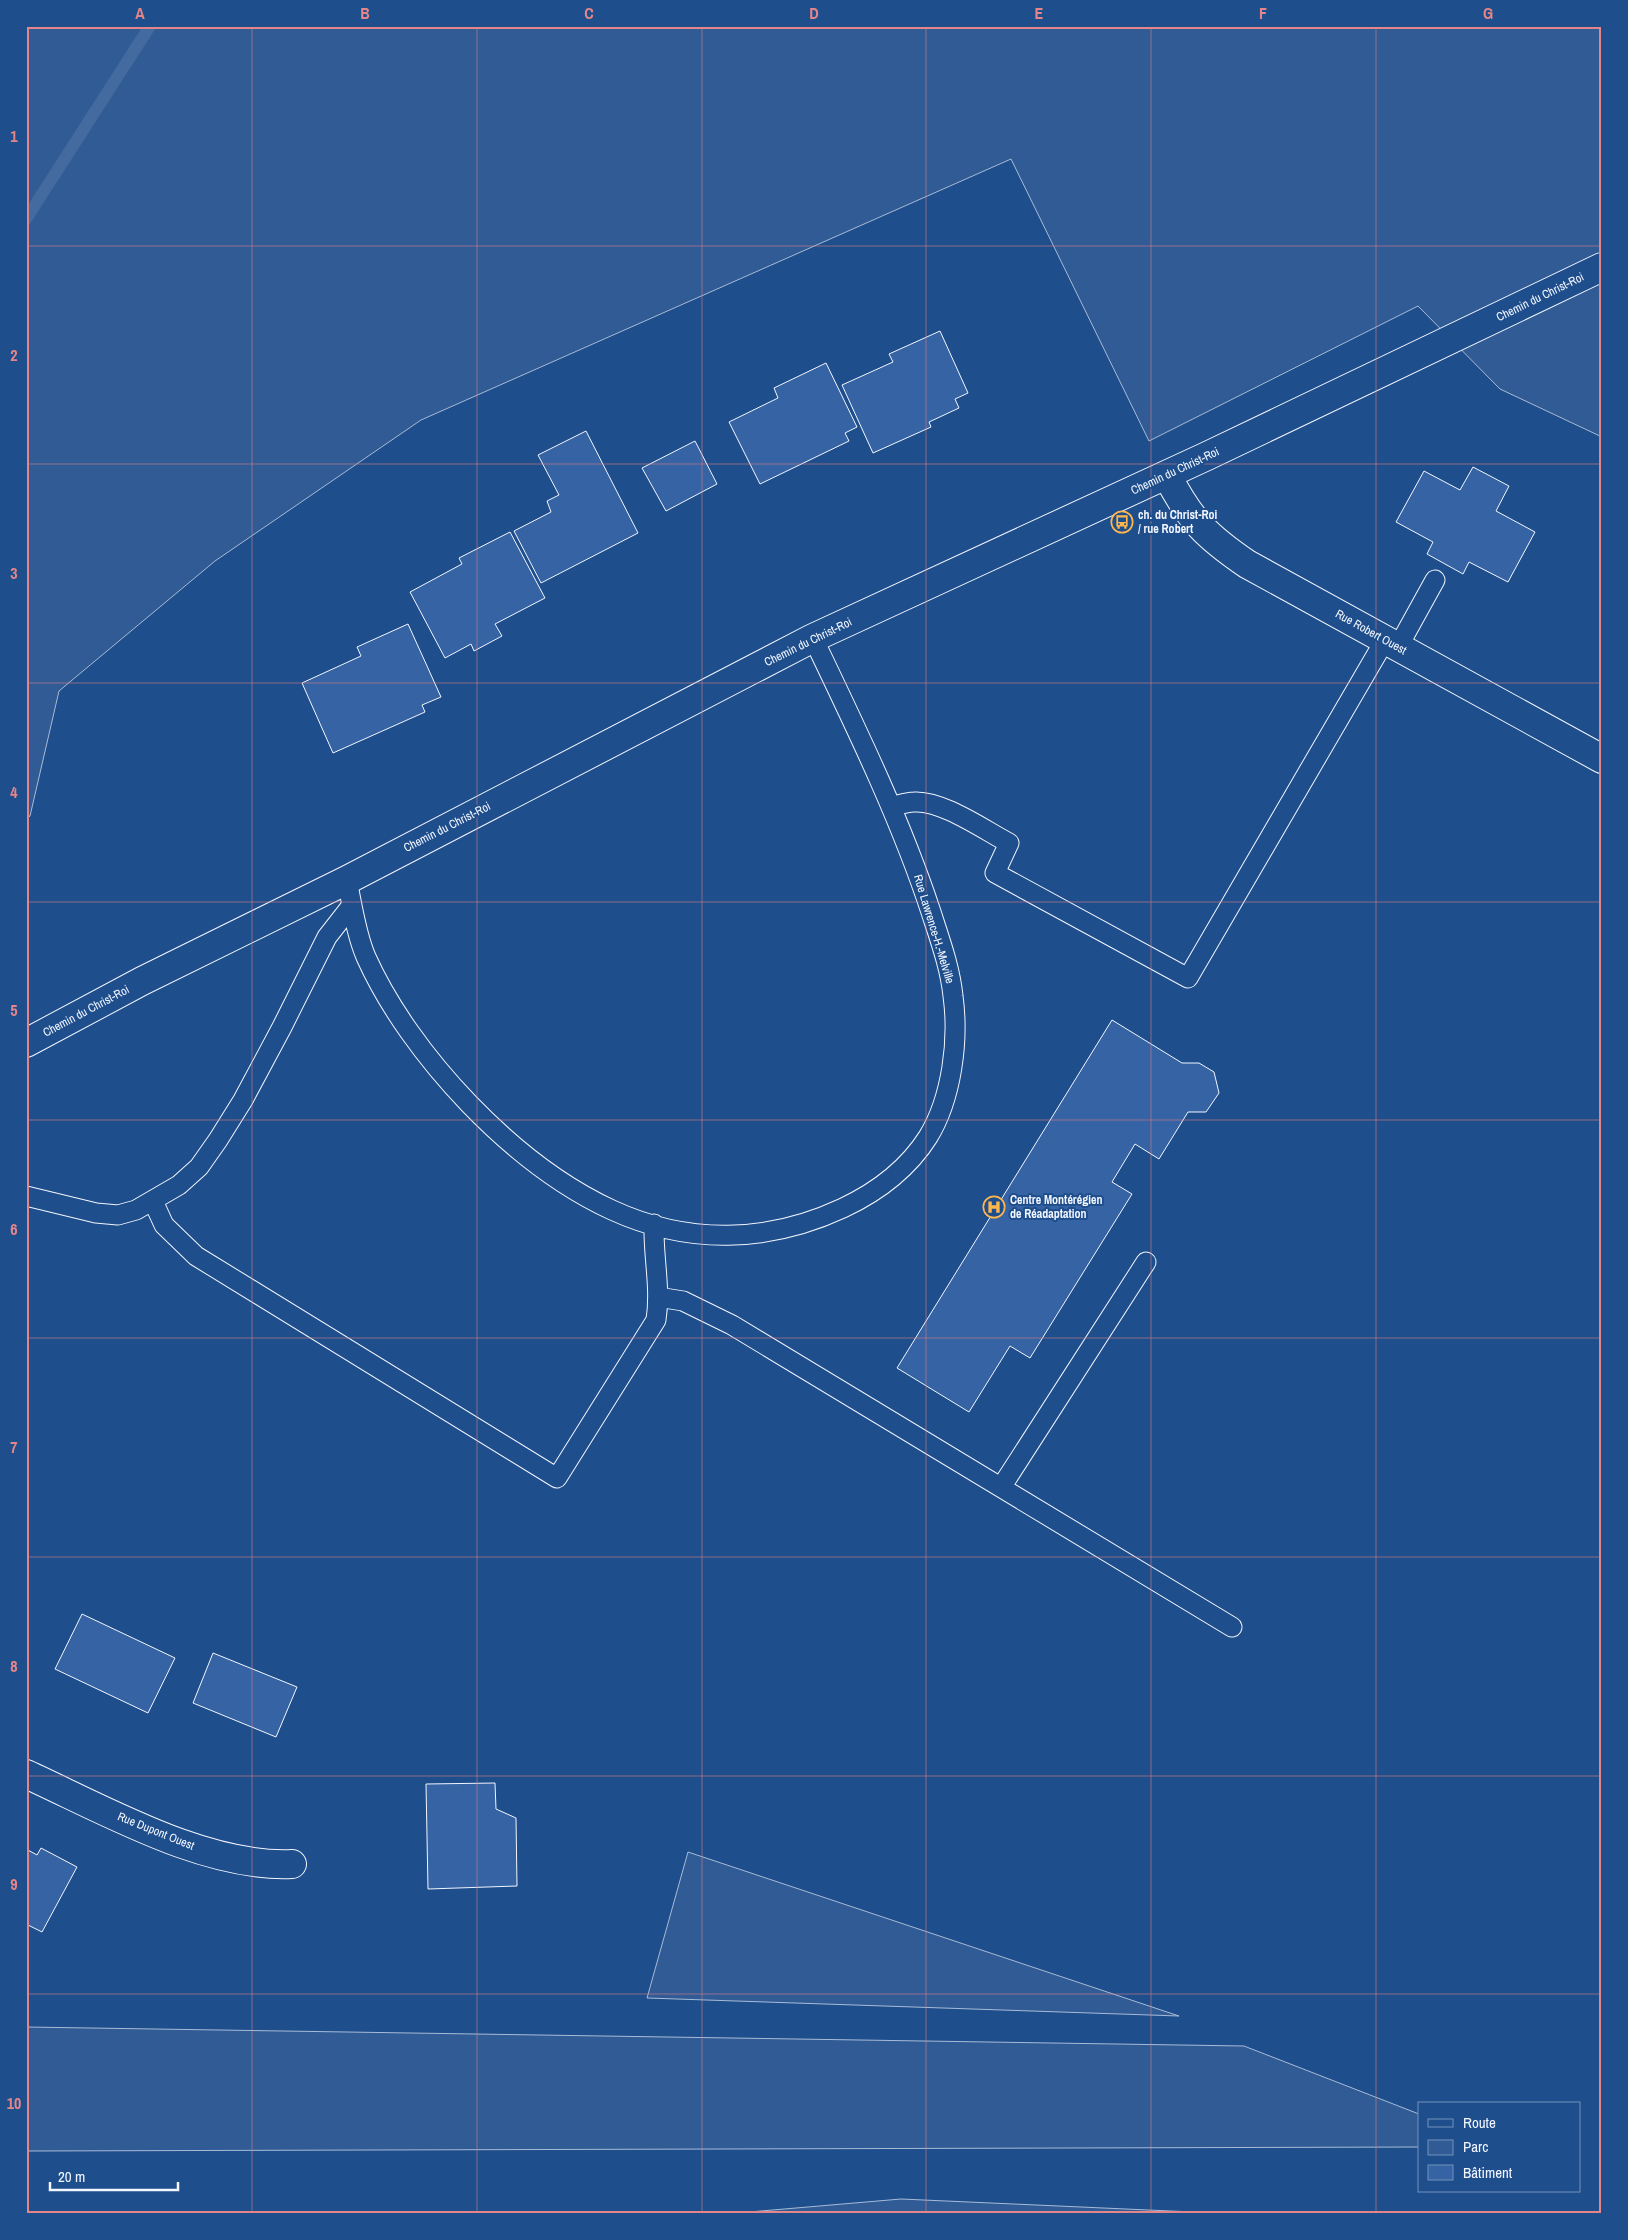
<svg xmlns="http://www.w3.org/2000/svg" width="1628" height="2240" viewBox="0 0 1628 2240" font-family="'Archivo Narrow',sans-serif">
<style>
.green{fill:#305b95;stroke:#a8bbd7}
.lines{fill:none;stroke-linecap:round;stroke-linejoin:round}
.stream{stroke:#446ba0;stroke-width:12}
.building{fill:#3563a3;stroke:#f2f6ff}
.service-casing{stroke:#f2f6ff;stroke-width:21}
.minor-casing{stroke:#f2f6ff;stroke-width:30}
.service{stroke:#1f4e8c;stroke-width:19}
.minor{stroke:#1f4e8c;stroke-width:28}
.grid{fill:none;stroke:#e38589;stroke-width:1;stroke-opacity:0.55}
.labels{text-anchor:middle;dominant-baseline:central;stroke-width:4;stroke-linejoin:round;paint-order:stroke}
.street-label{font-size:12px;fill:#f2f6ff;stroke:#1f4e8c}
.poi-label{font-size:12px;font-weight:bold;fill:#f2f6ff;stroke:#1f4e8c;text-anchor:start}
.neatline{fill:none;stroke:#e38589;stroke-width:2}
.grid-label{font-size:16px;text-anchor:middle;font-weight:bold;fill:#e38589}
</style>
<rect width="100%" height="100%" fill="#1f4e8c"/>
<path class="green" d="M26,26H1602V437L1500,389L1418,306L1149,441L1011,159L421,420L215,561L59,691L30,816L26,819Z
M688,1852L1179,2016L647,1998Z
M26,2027L1244,2046L1419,2114V2147L26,2151Z
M901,2199L1238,2214H726Z"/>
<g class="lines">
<path class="stream" d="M26,219L150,26"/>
</g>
<path class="building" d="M940,331L968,393L955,399L959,408L929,422L931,427L873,453L842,385L893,362L889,354Z
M826,363L857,427L845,433L849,441L760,484L729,422L778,398L774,388Z
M586,431L638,533L541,583L514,531L551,512L547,501L559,495L538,455Z
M695,441L717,484L666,511L642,468Z
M1473,467L1509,486L1496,511L1535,532L1508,582L1469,562L1463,574L1427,554L1433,542L1396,522L1424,471L1460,490Z
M510,532L545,598L495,624L502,636L474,651L471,644L445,658L410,592L462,564L459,558Z
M408,624L441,697L422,705L425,712L333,753L302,683L361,656L357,647Z
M1112,1020L1182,1063H1199L1214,1072L1219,1093L1206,1112H1188L1159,1159L1135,1144L1112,1182L1132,1194L1030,1358L1010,1346L969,1412L897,1368Z
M82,1614L175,1658L148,1713L55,1669Z
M213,1653L297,1687L276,1737L193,1703Z
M495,1783L496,1809L516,1818L517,1886L428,1889L426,1784Z
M41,1848L77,1867L42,1932L26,1924V1849L37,1855Z"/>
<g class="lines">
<g class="service-casing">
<path id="service" d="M1398,647L1435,580
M891,807C899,805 906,802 914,802C942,800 984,830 1009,843L995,873L1188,978L1385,640
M347,880C352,904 356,934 366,957C410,1055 514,1165 612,1210C688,1245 768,1243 843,1208C877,1192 907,1170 928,1137C952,1098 959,1040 953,996C950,967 940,940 931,912C900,818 856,728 813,638
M26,1196L96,1213L118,1215L136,1210L179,1185L199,1167L218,1140L243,1100L282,1027L327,937L352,905
M153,1201L164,1225L196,1256L557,1478L656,1320C661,1288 653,1256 654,1224
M658,1297L683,1301L732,1325L1232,1627
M1002,1486L1146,1262"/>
</g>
<g class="minor-casing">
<path id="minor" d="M1167,475C1190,520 1206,536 1247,564L1602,759
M26,1043L142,981L347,880L813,638L1207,456L1602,267
M26,1774C105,1810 205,1868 292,1864"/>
</g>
<use href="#service" class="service"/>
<use href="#minor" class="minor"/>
</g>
<path class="grid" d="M252,26V2214M477,26V2214M702,26V2214M926,26V2214M1151,26V2214M1376,26V2214M26,246H1602M26,464H1602M26,683H1602M26,902H1602M26,1120H1602M26,1338H1602M26,1557H1602M26,1776H1602M26,1994H1602"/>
<defs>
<g id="bus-ring" transform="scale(1.125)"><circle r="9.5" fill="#1f4e8c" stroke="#ffb74d" stroke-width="1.5"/><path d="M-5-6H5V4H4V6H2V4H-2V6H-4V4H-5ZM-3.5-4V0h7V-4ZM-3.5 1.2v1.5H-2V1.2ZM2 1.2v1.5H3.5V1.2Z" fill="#ffb74d"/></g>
<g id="hospital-ring" transform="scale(1.125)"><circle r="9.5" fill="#1f4e8c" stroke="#ffb74d" stroke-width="1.5"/><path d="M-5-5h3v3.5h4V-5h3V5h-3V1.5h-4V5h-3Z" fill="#ffb74d"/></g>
</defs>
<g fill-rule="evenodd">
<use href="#bus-ring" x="1122" y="522"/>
<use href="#hospital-ring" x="994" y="1207"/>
</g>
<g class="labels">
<g class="street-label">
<text transform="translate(1540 297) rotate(-26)">Chemin du Christ-Roi</text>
<text transform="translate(1175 471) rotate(-25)">Chemin du Christ-Roi</text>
<text transform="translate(1371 632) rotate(29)">Rue Robert Ouest</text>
<text transform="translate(808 642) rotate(-26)">Chemin du Christ-Roi</text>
<text transform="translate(447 827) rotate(-27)">Chemin du Christ-Roi</text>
<text transform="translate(934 929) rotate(73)">Rue Lawrence-H.-Melville</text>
<text transform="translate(86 1011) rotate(-28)">Chemin du Christ-Roi</text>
<text transform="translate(156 1831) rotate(22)">Rue Dupont Ouest</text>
</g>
<g class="poi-label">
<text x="1138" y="515">ch. du Christ-Roi<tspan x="1138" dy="14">/ rue Robert</tspan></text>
<text x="1010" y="1200">Centre Montérégien<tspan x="1010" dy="14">de Réadaptation</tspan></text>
</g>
</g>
<rect width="1628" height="2240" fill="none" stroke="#1f4e8c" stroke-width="55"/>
<rect x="1418" y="2102" width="162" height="90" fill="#1f4e8c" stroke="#7391ba"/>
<rect x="1428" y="2119" width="25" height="8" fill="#1f4e8c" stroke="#7391ba"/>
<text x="1463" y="2128" font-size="15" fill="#f2f6ff">Route</text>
<rect x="1428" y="2140" width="25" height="15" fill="#305b95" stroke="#7391ba"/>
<text x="1463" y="2152" font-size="15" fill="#f2f6ff">Parc</text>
<rect x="1428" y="2165" width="25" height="15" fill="#3563a3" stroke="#7391ba"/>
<text x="1463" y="2178" font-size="15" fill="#f2f6ff">Bâtiment</text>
<path d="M50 2182v8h128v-8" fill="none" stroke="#f2f6ff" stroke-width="2.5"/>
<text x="58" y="2182" font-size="15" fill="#f2f6ff" stroke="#1f4e8c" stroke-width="4" paint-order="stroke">20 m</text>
<rect x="28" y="28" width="1572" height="2184" class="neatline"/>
<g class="grid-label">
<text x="140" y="19">A</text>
<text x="365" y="19">B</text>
<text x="589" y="19">C</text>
<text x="814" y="19">D</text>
<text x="1039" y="19">E</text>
<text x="1263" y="19">F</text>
<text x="1488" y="19">G</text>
<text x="14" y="142">1</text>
<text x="14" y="361">2</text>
<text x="14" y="579">3</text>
<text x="14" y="798">4</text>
<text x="14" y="1016">5</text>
<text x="14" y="1235">6</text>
<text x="14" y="1453">7</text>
<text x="14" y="1672">8</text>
<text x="14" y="1890">9</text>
<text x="14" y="2109">10</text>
</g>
</svg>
